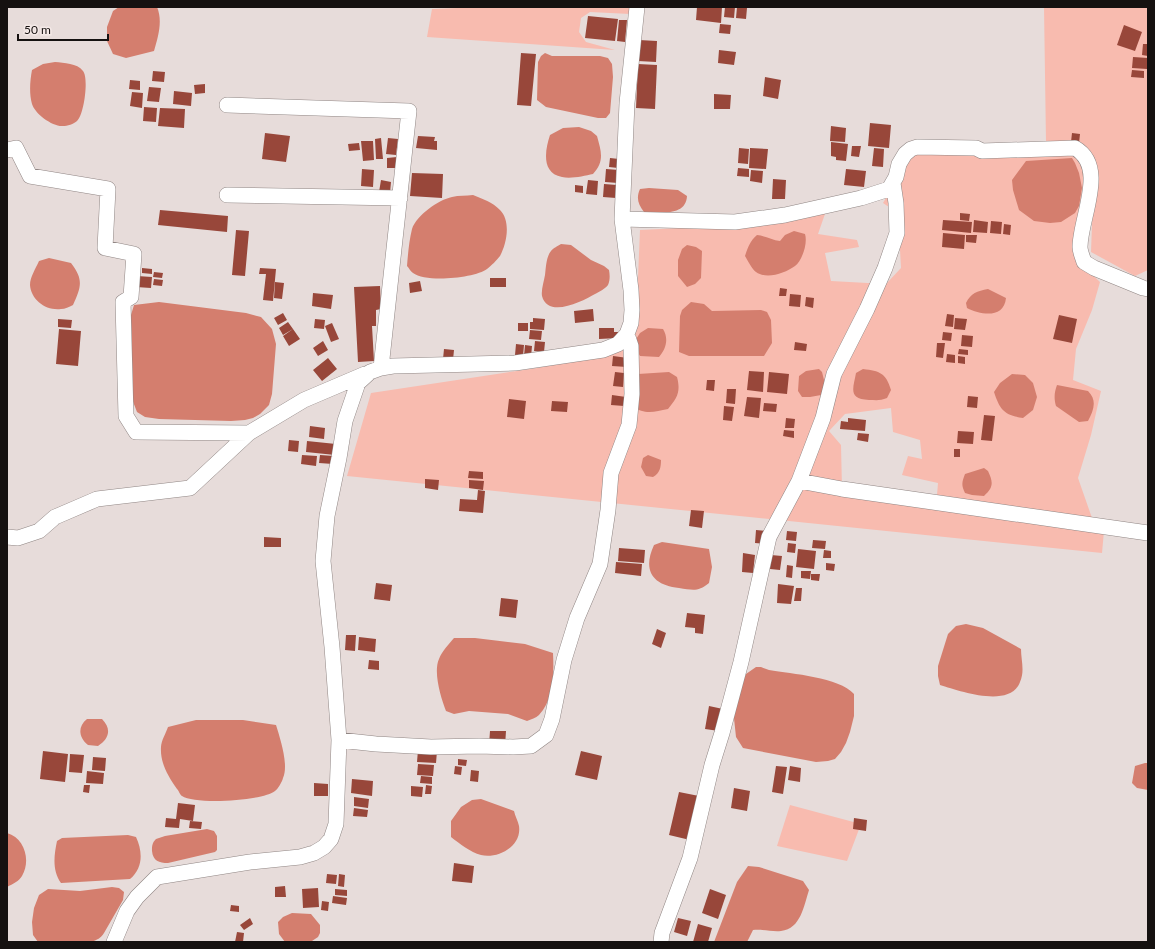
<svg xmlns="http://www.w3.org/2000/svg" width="1155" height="949" viewBox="0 0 1155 949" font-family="Lato,sans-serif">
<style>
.green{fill:#f8bbaf}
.water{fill:#d47e6e}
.building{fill:#98473a}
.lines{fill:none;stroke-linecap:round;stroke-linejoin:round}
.minor-casing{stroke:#908684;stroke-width:16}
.minor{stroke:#fff;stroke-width:15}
</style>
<rect width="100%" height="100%" fill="#e7dcda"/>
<path class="green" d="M483,7H632L630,14L590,12L581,18L579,32L586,42L615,50L427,37L432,9Z
M1044,7H1148V270L1135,276L1091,252L1094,170L1090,151L1077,146L1046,142Z
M915,154H1076L1087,164L1079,262L1100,282L1092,310L1076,349L1073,380L1101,391L1091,435L1078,478L1092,518L937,495L938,483L902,475L908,456L922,459L920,440L893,432L891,408L845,414L829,431L841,445L842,489L1104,531L1102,553L347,476L371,393L537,368L618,350L636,326L640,230L724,226L826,211L818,234L857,240L859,247L825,253L831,281L886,284L901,268L898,213L883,203L907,162Z
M790,805L861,824L847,861L777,846Z"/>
<path class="water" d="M119,7H157C163,21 158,37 154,51L126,58L113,54L107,41V27L113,11Z
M545,53L552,56H600L608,58L612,64L613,77L610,113L606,118H598L546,107L537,100L538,62L541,56Z
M55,62C64,63 77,63 83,71C89,78 84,115 77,121C74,124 67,126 63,126C53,127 35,114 32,104C29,93 30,81 32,70L43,64Z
M579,127L591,131L597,136C601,151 605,161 593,174C584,176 571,179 562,177C541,173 545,150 550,135L563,128Z
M1072,158L1075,163L1079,173L1082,188L1079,206L1075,213L1061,222L1050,223L1034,221L1019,210L1013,190L1012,180L1026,161Z
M649,188L678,190L687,196C686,217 659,212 644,212C638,204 636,198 640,189Z
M473,195C483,199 492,202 500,210C511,221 507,243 500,256C497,260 491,266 487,269C475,278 426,283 413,273C411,272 409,268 407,266C408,254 409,241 412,229C417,215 438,200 452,197C459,195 466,196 473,195Z
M794,231L805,234C808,243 802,261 795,266C785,273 767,280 756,272C752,269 748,261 745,256C748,247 750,241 757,235C766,236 772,240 780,241L785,235Z
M561,244L571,245L591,260L604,266L609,270C610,275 610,281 608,285C605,289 599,292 595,294C583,301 548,319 542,296C541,290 544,281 545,275C546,268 546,257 551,251C553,248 558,246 561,244Z
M687,245L696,247L702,251L701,278L695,284L687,287L678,276V260L682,249Z
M49,258L71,263C84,280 81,287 73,305C69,307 65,309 61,309C46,311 31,300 30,285C30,277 36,268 39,261Z
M988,289L1006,298C1004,319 981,315 967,308L966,303C971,293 977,291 988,289Z
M159,302L246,313L261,317L272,329L276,344L272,394L269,405L260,414L253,418L245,420L231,421L159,419L145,417L137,412L132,399L131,315L134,305Z
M691,302L704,304L712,311L761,310L767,312L771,320L772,343L764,356H689L679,352L680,316L682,310Z
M648,328L663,329C669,339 666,349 659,357L640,356L633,344L640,333Z
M819,369L822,372L826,388L821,395L810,397H802L798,391L799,376L806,371Z
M863,369C880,371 886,373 891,390L887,398C880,401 876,400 869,400C848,399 853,389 856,373Z
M669,372L677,377C681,392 677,398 668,409C654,412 644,415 633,406L638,374Z
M1012,374L1025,375L1033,383L1037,397L1033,410L1023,418C1004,415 1000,410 994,392L1000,383Z
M1057,385L1088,391C1098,401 1093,411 1088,421L1079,422L1056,406C1054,399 1054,393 1057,385Z
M648,455L661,460C661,467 660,473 653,477L646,476L641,467L643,458Z
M984,468L988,471C993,482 994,487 984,496L972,495L965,493C961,485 962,482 965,474Z
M662,542L709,549L712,567L709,583C698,592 693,590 679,588C653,585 642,571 654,545Z
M966,624L983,628L1021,649C1021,660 1025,671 1020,682C1010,709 960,691 940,685L938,676V666L948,634L956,626Z
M454,638H475L525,644L553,653C554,673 554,699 539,715C536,718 531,719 527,721L508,714L469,711L454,714L446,711C441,698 433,672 439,659C442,651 449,644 454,638Z
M756,667H761L769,670C792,674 839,677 854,694V716L850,732L846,743L841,752L835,759L828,761L816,762L743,748L736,737L733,709L737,692L746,674Z
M87,719H102C112,729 109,739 98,746L88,745C79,738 77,727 87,719Z
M196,720H243L276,725C280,738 289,765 283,778C282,782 278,789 275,791C263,801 195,805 182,796C180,795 179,791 177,789C168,776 160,763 161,747C161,741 166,733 168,727Z
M1145,763H1148V790L1137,788L1132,783L1135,766Z
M481,799L514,811C515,816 518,821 519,826C522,846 498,859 481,855C470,852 460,844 451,837V821L461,807L472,800Z
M207,829L214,831L217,836V850L215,852L168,863C159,863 153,861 152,851C152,846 152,843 156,839L165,836Z
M7,833C25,838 31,861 22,876C19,881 13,884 7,887Z
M128,835L136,837C143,852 143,868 130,879L61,883C52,870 54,856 57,841L62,838Z
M748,866L759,867L803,881L809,890C804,905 801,929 781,931C772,932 763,929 753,930L747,942H714L737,882Z
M112,887L119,888L124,892L123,900L104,933C101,938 97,940 91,942H38L33,935L32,922L34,908L39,895L48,889L80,891Z
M292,913L311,914L320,925V933L318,937L312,941L285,942L279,934L278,922L283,917Z"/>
<path class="building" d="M697,7H722L721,23L696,20Z
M725,7H735L734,18L724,17Z
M737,7L747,8L746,19L736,18Z
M588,16L618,19L615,41L585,38Z
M619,20H627L625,42L617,41Z
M720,24L731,25L730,34L719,33Z
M1124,25L1142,32L1135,51L1117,45Z
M639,40L657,41L656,62L638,61Z
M1143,44H1148V56L1142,55Z
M719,50L736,52L734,65L718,63Z
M521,53L536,54L531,106L517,105Z
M1133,57L1148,58L1147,69L1132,68Z
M638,64L657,65L655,109L636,108Z
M1132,70L1144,71V78L1131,77Z
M153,71L165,72L164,82L152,81Z
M765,77L781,80L778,99L763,96Z
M130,80L140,81V90L129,89Z
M205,84V93L195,94L194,85Z
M149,87L161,88L159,102L147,101Z
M174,91L192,93L191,106L173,104Z
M132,92L143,93L142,108L130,106Z
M714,94L731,95L730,109H714Z
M144,107L157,108L156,122L143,121Z
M160,108L185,109L184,128L158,126Z
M870,123L891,125L889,148L868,146Z
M831,126L846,128L845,142L830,141Z
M265,133L290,136L286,162L262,159Z
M1072,133L1080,134L1079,143L1071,142Z
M418,136L435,137L434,141H437V150L416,148Z
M381,138L383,159H376L375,139Z
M388,138L398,139L396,155L386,154Z
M361,141H373L374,160L363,161Z
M831,142L848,144L846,161L836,160V157L831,156Z
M359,143L360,150L349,151L348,144Z
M852,146H861L859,157L851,156Z
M739,148L749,149L748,164L738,163Z
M750,148L768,149L766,169L749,168Z
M874,148L884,149L883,167L872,166Z
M397,157V168H387V158Z
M610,158L619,159L618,168L609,167Z
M738,168L749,169V177L737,176Z
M362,169L374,170L373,187L361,186Z
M606,169L619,170L618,183L605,182Z
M846,169L866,171L864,187L844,185Z
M751,170L763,171L762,183L750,181Z
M412,173L443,174L442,198L410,196Z
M773,179L786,180L785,199H772Z
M381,180L391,182L390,193L379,192Z
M588,180L598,181L597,195L586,194Z
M604,184L617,185L616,198L603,197Z
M575,185L583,186V193L575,192Z
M160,210L228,216L227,232L158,225Z
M960,213L970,214L969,221L960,220Z
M943,220L972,222L971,233L942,230Z
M974,220L988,222L987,233L973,232Z
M991,221L1002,222L1001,234L990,233Z
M1004,224L1011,225L1010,235L1003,234Z
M236,230L249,231L245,276L232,275Z
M943,233L965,235L964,249L942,247Z
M966,235H977L976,243L966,242Z
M142,268L152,269V274L142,273Z
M260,268L276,269L273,301L263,300L266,274H259Z
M154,272L163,273L162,278L153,277Z
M137,276L152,277L151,288L136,287Z
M490,278H506V287H490Z
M154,279L163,280L162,286L153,285Z
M420,281L422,291L410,293L409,283Z
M275,282L284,283L282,299L274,298Z
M380,286L381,309L376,310V326H372L374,361L358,362L354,287Z
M780,288L787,289L786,296H779Z
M313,293L333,295L331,309L312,306Z
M790,294L801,295L800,307L789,306Z
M806,297L814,298L813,308L805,306Z
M593,309L594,321L575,323L574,311Z
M283,313L287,320L278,325L274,318Z
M947,314L954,315L953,327L945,326Z
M1059,315L1077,319L1072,343L1053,339Z
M533,318L545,319L544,330L530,329V322H533Z
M955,318L967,319L965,330L954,329Z
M58,319L72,320L71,328L58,327Z
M315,319L325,320L324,329L314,328Z
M288,322L293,329L283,335L279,328Z
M332,323L339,339L331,342L325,326Z
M518,323H528V331H518Z
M599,328H614V332H618V338L599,339Z
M59,329L81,331L78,366L56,364Z
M293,329L300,339L289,346L283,336Z
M530,330L542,331L541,340L529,339Z
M943,332L952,333L951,341L942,340Z
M962,335L973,336L972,347L961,346Z
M323,341L328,350L318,356L313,348Z
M535,341L545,342L544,352L534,351Z
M795,342L807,344L806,351L794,350Z
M937,343H945L943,358L936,357Z
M516,344L524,345L523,356L515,355Z
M525,345L532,346L531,357L524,356Z
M444,349L454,350L453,360L443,359Z
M959,349L968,350V355L958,354Z
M947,354L955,355V363L946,362Z
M613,356L628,358L627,367L612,366Z
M958,356L965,357V364L958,363Z
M328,358L337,369L322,381L313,370Z
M749,371L764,372L763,392L747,390Z
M615,372L624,373L623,387L613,386Z
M769,372L789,374L787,394L767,392Z
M707,380H715L714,391L706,390Z
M727,389H736L735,404L726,403Z
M612,395L626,397L624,406L611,405Z
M968,396L978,397L977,408L967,407Z
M747,397L761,398L759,418L744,416Z
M509,399L526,401L524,419L507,417Z
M552,401L568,402L567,412L551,411Z
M764,403L777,404L776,412L763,411Z
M724,406L734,407L732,421L723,420Z
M984,415L995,416L992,441L981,440Z
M786,418L795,419L794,428H785Z
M848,418L866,420L865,431L840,429L841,421L848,422Z
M310,426L325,428L324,439L309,437Z
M784,430L794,431V438L783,436Z
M958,431L974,432L973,444L957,443Z
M858,433L869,434L868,442L857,440Z
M289,440L299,441L298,452L288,451Z
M307,441L336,444L335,455L306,452Z
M954,449H960V457H954Z
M302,455L317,456L316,466L301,464Z
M320,455L334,456L333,464L319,463Z
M469,471L483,472V479L468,478Z
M425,479L439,480L438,490L425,488Z
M469,480L484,481L483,490L469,488Z
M478,490L485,491L483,513L459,511L460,499L477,500Z
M691,510L704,511L702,528L689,526Z
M756,530L768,531L767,544L755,543Z
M787,531L797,532L796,541L786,540Z
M264,537L281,538V547H264Z
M813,540L826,541L825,549L812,548Z
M788,543L796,544L795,553L787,552Z
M619,548L645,550L644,563L618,561Z
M798,549L816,551L814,569L796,567Z
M824,550L831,551V558H823Z
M743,553L755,555L753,573L742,572Z
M771,555L782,556L780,570L770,569Z
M616,562L642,564L641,576L615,573Z
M826,563L835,564L834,571L826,570Z
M787,565L793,566L792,578L786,577Z
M801,571H811L810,579L801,578Z
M811,574H820L819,581L811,580Z
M376,583L392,585L390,601L374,599Z
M778,584L794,586L791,604L777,603Z
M796,588H802L801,601H794Z
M501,598L518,600L516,618L499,616Z
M687,613L705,615L703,634L695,633V628L685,627Z
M657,629L666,633L661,648L652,644Z
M346,635H356L355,651L345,650Z
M359,637L376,639L375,652L358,650Z
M369,660L379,661V670L368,669Z
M709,706L723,709L719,731L705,729Z
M490,731H506L505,746L489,745Z
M418,750L437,751L436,763L417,762Z
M43,751L68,754L65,782L40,779Z
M581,751L602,756L597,780L575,775Z
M70,754L84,755L82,773L69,772Z
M93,757L106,758L105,771L92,770Z
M458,759L467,760L466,766L458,765Z
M418,764L434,765L433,776L417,775Z
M455,766L462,767L461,775L454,774Z
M776,766L787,767L783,794L772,792Z
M790,766L801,768L800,782L788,780Z
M471,770L479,771L478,782L470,781Z
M87,771L104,773L103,784L86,783Z
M421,776L432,777V784L420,783Z
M352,779L373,781L372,796L351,793Z
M314,783L328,784V796H314Z
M84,785H90L89,793L83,792Z
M426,785L432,786L431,794H425Z
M411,786L423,787L422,797L411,796Z
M734,788L750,791L747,811L731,808Z
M679,792L699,796L690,840L669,835Z
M354,797L369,799L368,808L354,806Z
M178,803L195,805L193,821L180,819L179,828L165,827L166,818L176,819Z
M354,808L368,810L367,817L353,816Z
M854,818L867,820L866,831L853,829Z
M190,821L202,822L201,829L189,828Z
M454,863L474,866L472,883L452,881Z
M327,874L337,875L336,884L326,883Z
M339,874L345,875L344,887L338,886Z
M285,886L286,897H275V887Z
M318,888L319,907L303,908L302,889Z
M335,889L347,890V896L335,895Z
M710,889L726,895L718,919L702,913Z
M333,896L347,898L346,905L332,903Z
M322,901L329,902L328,911L321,910Z
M231,905L239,906V912L230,911Z
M250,918L253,924L244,930L240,925Z
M678,918L691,921L687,936L674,932Z
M698,924L712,928L708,942H693Z
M237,932L244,933L243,942H235Z"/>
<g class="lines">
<g class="minor-casing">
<path id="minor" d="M227,105L409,111L381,368
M7,150L16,148L30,176L108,189L105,248L134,254L131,297L123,302L126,416L136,432L249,433
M227,195L400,198
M622,219L735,222L785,215L861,198L889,189L896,177L899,164L905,154L911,149L917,147L976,148L982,151L1075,148C1108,167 1080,218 1080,247C1080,252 1083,258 1084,262L1094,268L1143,288L1148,289
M799,481L842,489L1148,533
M7,537L18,538L39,531L55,517L97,499L190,488L249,433L304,400L365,374
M339,740L376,744L431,747L479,746L513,747L531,746L546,735L552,719L564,660L577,618L600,564L608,510L611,473L629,425L632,394L631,346L627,334
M114,942L127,911L137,897L157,877L250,862L300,857L314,853L324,847L331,839L336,824L339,740L332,647L323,561L327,516L339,458L345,421L358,383L370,372L381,368L393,366L515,363L603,350L618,344L627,334L631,323L632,310L631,290L622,219L627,103L637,7
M661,942L662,933L690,858L712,765L722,733L741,662L769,537L799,481L823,418L834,374L867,309L885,268L897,233L896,203L893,183"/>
</g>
<use href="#minor" class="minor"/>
</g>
<rect width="1155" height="949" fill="none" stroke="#151110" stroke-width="16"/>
<path d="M18 34v6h90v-6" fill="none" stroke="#151110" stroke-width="2"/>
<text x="24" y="34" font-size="12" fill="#151110" stroke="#f4e9e7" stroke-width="3" paint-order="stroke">50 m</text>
</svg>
